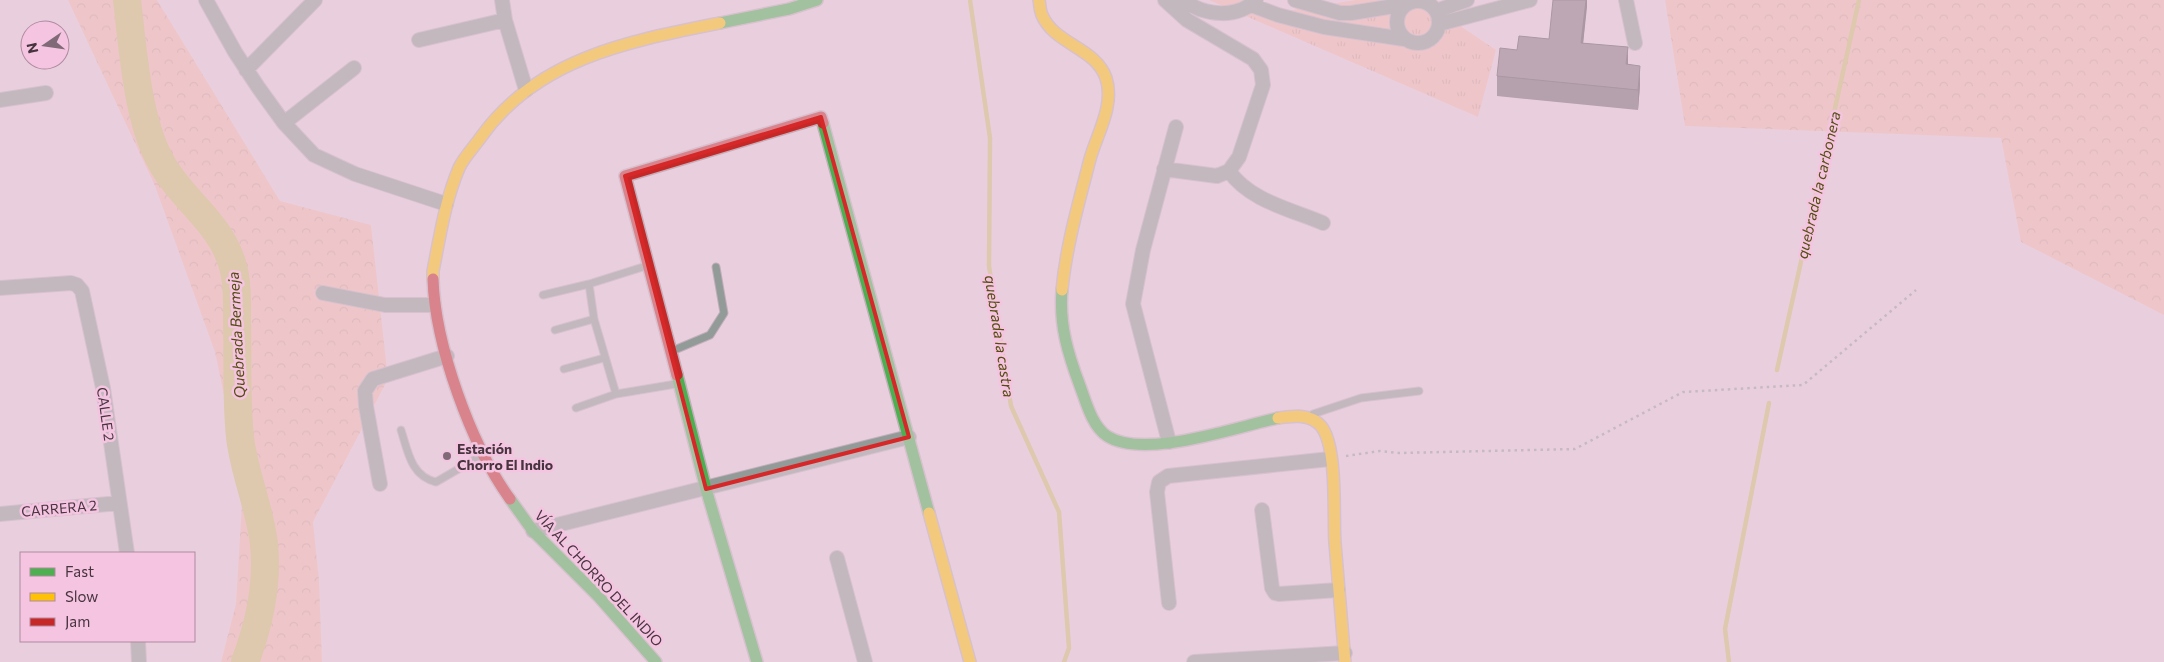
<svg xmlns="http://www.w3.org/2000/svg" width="2164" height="662" viewBox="0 0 2164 662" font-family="Commissioner,sans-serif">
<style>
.forest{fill:url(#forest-crowns)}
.park{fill:url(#park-tufts)}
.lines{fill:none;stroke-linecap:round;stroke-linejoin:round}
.stream{stroke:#d0bf74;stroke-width:4.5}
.river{stroke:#d0bf74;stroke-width:28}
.lane-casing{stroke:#c3afba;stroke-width:9}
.street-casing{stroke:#c3afba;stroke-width:16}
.fast-casing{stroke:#c3afba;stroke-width:14}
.slow-casing{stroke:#c3afba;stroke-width:14}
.jam-casing{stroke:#c3afba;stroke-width:14}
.path{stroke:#9c9d9e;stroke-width:2.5;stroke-dasharray:2.5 4;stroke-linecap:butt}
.lane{stroke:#929b98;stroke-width:7}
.street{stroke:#929b98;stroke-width:14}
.fast{stroke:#4caf50;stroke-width:11}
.slow{stroke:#ffc107;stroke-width:11}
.jam{stroke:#c62828;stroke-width:11}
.wall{fill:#756672}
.shaded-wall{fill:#5f535c}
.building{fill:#887784;stroke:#5f535c}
.marked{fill:none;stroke:#d62828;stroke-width:4;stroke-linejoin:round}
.poi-dot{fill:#806a77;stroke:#f4c4e0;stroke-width:2}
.labels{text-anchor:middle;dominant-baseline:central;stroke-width:5;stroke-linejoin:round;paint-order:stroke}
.street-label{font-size:14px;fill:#47343f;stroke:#f4c4e0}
.poi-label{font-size:14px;font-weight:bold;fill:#47343f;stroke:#f4c4e0;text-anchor:start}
.water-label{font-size:15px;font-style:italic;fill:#544d0f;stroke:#f4c4e0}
</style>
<defs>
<pattern id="forest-crowns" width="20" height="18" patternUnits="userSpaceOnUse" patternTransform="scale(1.25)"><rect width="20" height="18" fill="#f3bbb0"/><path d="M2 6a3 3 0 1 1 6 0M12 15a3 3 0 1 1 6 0" fill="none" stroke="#d2a198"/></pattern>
<pattern id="park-tufts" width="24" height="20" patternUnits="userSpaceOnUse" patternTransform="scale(1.25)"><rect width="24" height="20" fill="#f3bbb0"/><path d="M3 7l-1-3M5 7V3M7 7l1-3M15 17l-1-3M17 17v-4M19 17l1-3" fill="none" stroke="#d2a198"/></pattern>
</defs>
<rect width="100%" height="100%" fill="#e9cfde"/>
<path class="forest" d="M68,0H157L280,201L371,225L388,379L313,522L319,580L322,662H221L236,604L243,486L215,352L155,186Z
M1665,0H2164V315L2021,242L2001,138L1685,126Z"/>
<path class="park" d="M1209,0H1253L1285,11L1356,0H1422L1496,50L1478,117Z"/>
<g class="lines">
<path class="stream" d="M970,0L990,138L989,266L1011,406L1059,512L1069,648L1064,662
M1777,370L1859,0
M1729,662L1725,629L1769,403"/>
<path class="river" d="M127,0C133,49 137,119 161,162C181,199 219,221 232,263C238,282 237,303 237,323C238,361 236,399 240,437C244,473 260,508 264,544C268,583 259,625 245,662"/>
<g class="lane-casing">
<path id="lane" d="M646,266L589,284L594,319L616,394L676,384
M543,295L589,284
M555,330L594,319
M672,351L710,335L724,313L716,267
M564,369L604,358
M576,408L616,394
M1313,414L1361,398L1419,391
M401,430C408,452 411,476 436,482L481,456"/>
</g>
<g class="street-casing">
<path id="street" d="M206,0L235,52L258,87L284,123L314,155L355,174L446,204
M502,0L505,20L526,90
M1183,0C1204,16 1237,19 1256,0
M1295,0L1340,13H1351L1407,4
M1626,0L1635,43
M1397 22a21 21 0 1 1 42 0a21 21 0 1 1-42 0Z
M1251,5L1278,15L1324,27L1404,39
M1436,11L1467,0
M1439,24L1530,0
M419,40L505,20
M246,70L315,0
M0,100L46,93
M284,123L354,68
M1164,169L1217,176L1229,171L1239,157L1263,85L1261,70L1253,59L1187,20L1165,0
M1229,171C1250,201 1290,209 1323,223
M0,288L71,283L77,285L82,291L103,388L127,553
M323,293L385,305H434
M1169,442L1133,304L1143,250L1176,127
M380,484L366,406L365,391L373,379L447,356
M1262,510L1272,588L1275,593L1279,594L1338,590
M0,514L119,503
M533,531L909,437
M837,558L865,662
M1169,603L1157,492L1159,482L1168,476L1330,459
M138,641L139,662
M1194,662L1345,653"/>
</g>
<g class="fast-casing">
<path id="fast" d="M720,23L789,9L817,0
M823,123L929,513
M1062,290C1059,325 1068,354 1080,386C1086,402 1092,426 1107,436C1144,460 1236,427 1278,418
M677,375L706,489L757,662
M510,499L533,531L598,596L656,662"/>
</g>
<g class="slow-casing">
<path id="slow" d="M1039,0C1040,5 1040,11 1042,15C1054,44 1096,48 1106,78C1115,105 1097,134 1090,159C1079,202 1066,246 1062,290
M433,279V271C440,236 445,201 459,168C464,157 474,147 481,137C537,58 630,41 720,23
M1278,418C1292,416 1310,413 1321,426C1338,447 1333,515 1335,543C1338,583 1342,622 1345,662
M929,513L970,662"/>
</g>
<g class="jam-casing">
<path id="jam" d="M433,279C435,345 471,445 510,499
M677,375L625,176L821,117L823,123"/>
</g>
<path class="path" d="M1346,456L1380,451L1399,453L1575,449L1683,392L1803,385L1916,290"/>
<use href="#lane" class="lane"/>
<use href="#street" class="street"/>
<use href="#fast" class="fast"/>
<use href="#slow" class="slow"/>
<use href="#jam" class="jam"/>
</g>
<path class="wall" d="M1587,0L1583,43L1628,64L1640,85L1638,110L1497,96V76L1517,50L1549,39Z"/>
<path class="shaded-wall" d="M1586,0H1587V7L1581,63V43Z
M1628,47V67L1626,64Z
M1640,66V85L1638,110V90Z"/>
<path class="building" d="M1553,0H1586L1581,43L1628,47L1626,64L1640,66L1638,90L1497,76L1500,48L1517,50L1519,36L1549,39Z"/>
<path d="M0 0H2164V662H0ZM821,117L909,437L706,489L625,176Z" fill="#e9cfde" fill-opacity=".55" fill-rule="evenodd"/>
<path class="marked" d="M821,117L909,437L706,489L625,176Z"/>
<circle class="poi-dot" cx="447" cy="456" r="5"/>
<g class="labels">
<g class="street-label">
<text transform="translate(106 414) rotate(82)">CALLE 2</text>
<text transform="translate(59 508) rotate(-5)">CARRERA 2</text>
<text transform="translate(599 578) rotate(47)">VÍA AL CHORRO DEL INDIO</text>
</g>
<g class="poi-label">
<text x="457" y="448">Estación<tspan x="457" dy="16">Chorro El Indio</tspan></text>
</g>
<g class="water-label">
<text transform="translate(1818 185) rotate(-77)">quebrada la carbonera</text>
<text transform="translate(236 335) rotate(-93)">Quebrada Bermeja</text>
<text transform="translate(1000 336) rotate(81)">quebrada la castra</text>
</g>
</g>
<rect x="20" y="552" width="175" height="90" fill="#f4c4e0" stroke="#af8aa0"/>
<rect x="30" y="568" width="25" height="8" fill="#4caf50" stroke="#af8aa0"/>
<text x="65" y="577" font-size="15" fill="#47343f">Fast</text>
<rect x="30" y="593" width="25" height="8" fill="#ffc107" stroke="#af8aa0"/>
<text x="65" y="602" font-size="15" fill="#47343f">Slow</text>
<rect x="30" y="618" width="25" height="8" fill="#c62828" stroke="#af8aa0"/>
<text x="65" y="627" font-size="15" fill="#47343f">Jam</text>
<g transform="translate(45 45) rotate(257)"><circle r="24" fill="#f4c4e0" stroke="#af8aa0"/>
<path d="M0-4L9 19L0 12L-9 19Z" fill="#806a77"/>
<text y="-8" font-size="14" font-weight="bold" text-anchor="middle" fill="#47343f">N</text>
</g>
</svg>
